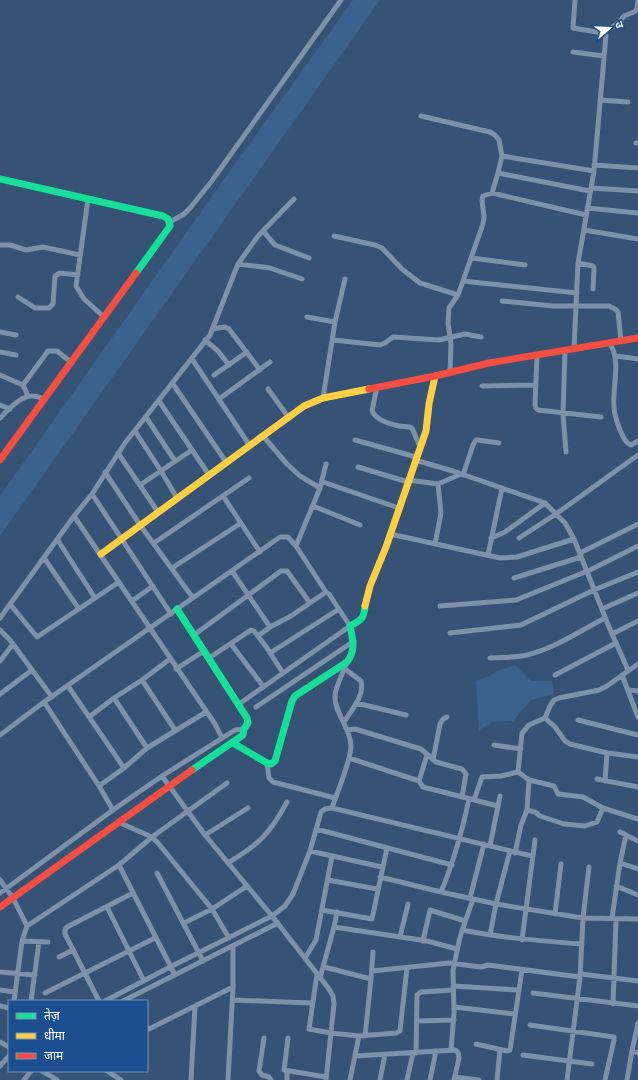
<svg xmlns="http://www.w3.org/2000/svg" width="638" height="1080" viewBox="0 0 638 1080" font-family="'Space Grotesk','Noto Sans Devanagari',sans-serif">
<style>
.water{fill:#3b618d}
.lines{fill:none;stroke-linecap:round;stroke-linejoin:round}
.street{stroke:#7d92a8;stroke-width:5}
.fast{stroke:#16e098;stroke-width:7}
.slow{stroke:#ffcf43;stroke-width:7}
.jam{stroke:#f24e42;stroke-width:7}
</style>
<rect width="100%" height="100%" fill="#365274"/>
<path class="water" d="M353,0H380L0,536V496L222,182Z
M515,665L531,681H552L554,694L531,700L513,721L492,722L479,730L476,681L489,676L497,671Z"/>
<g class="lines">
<path class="street" d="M612,27L619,23L624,16L634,12L637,9L638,0
M573,52L604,56
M600,100L628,102
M421,116L490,132L495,135L499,140L502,156L498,173L492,193L483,196L482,201L484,217L483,224L463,281L458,295L449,308L448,323L451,344L450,372
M636,143H638
M502,156L594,171
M594,165L638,168
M498,173L590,191
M591,188L638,191
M492,193L586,215
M88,199L76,286L84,299L104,317
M587,208L638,213
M170,222L184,214L190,208L211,182L341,0
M584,230L638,239
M263,231L275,245L309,258
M334,236L375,245L382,248L402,269L420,283L458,295
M0,245H10L26,250L43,247L80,255
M472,258L525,265
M578,263L593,266L594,268L593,289
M238,264L270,268L302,279
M463,281L577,293
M18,297L35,308H49L53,304L55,276L60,273L78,275
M502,301L553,306H609L615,309L618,312L621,341
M307,317L335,322
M212,329L225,327L229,329L260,370
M0,332L16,335
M205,340L218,351L229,365
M333,340L380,345L385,343L393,337L439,340L465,334L481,337
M609,343C622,358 612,388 614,407C614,415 617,422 620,430C623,436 624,442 631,445L638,441
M574,349L578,263L594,171L606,35L603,33L573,28L575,0
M565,351L563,414L566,452
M0,352L16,355
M537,355L535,405L536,408L538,410L601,417
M616,356L638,359
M192,359L250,446
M0,375L23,385L28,396
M214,375L247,352
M173,384L226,462
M23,385L48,351H57L72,363
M482,386L535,385
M377,387L372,411C376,420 390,424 399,426C404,427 408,426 412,428L420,447
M268,389L289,418
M323,398L335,322L345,279
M219,399L270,362
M159,401L209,475
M0,405L10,409
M146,417L175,461
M0,418C8,410 20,396 32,396C37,396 41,398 45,399
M135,431L161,471L177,498
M263,436L287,464L300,476L320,488
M355,440L416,457
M118,453L158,512
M415,460L453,471L545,503L565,523L574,539L609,627L628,670
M358,467L408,482
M105,472L140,525L193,598
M463,475L473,445L476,440H478L499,443
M408,480L438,484L461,474
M323,482L399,508
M140,485L192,450
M92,494L171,614
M223,496L260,552
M313,506L360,525
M74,516L215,724L222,738
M390,534L500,558L517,557L574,539
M491,538L505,532L545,503
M519,538L556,514L638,455
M57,539L95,598
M154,543L249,478
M435,544L441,513L438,484
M296,546L326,592
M580,553L638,524
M488,555L502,488
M44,558L79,609
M172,568L241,523
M232,571L270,627L291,616L326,592L329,594L350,626L239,704
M514,578L581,557
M132,601L153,586
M10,604L37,637L119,582
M440,606L516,600L590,570L638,546
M602,609L638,593
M0,618L74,516L92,494L125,443L210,335L238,264L258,236L294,199
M0,630L10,640L52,697
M450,633L521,625L594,590L638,572
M612,634L638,621
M194,635L281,571H287L310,603
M258,636L270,627
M231,644L263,686
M270,653L339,609
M209,658L251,630L254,631L267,648L283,673
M490,658C502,657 515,658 527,655C555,648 580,631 605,618
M0,661L13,644
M347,662C344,671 335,687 335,696C334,712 351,729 351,746C351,760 337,793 332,808L532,856
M176,669L204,651
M555,675L616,643
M622,675L638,717
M142,680L170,659
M68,686L124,768
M628,690L638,691
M0,694L32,670
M44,702L99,786L113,810
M356,703L406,715
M256,707L354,641
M89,717L114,698
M545,718L555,727L565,741L570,744L607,753L638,757
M578,720L638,735
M344,722C351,711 365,695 361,681L345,669
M347,730L355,729L421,749L436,762L462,769L466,774L462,797
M0,735L44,702L280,537H288L296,546L320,488L326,464
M494,745L521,749
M147,748L114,698L142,680L175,730
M349,758L419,781L423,787L498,806
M433,760L440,724L443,719L447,717
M267,763L269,778L273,782L335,798
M518,772L522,733L529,725L545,718L550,706L554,700L559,698L599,690L607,686L638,664
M162,776L205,835L272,916L329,989L333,996L334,1004L326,1080
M597,779L638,787
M419,781L427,755
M605,781L607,753
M99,786L124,768L147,748L206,712
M474,800L482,777L501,776L518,772L529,780L554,786L558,794L583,797L603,808L638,819
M527,810L535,812L540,816L564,824L585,826L597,822L603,808
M118,822L152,837L158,843L212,909L229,938
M316,829L452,865
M620,832L638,841
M205,835L248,808
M490,846L500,796
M310,851L382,867
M515,853L521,825L527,810L529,780
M228,863C259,844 269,835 287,802
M620,863L638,869
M119,865L175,975
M589,867L583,918L638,919
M157,873L203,961
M380,877L441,892L496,904L583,918L580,977L567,1080
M0,880L13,898L27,926
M328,880L377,889
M616,886L638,895
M441,892C454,861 462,832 469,799
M0,893L113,810L162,776L235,730L244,729
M470,898L484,844
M107,907L144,981
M322,910L372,919L387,848
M555,914L561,864
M612,918L620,863L626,835
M184,923L212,909L247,886
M334,927L427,941L457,949
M462,930C502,938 542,941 582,944
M490,935L496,904L510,851
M400,937L408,904
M522,940L535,840
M22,941L48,942
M423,941L430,910L465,921
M59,957L73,950
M305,958L316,940L332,856
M324,967L371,979
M372,971L449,963L481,967L488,965L580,977
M0,972L35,975
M317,974L309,1029L331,1033L359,1036L396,1033L400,1031L407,968
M581,974L638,981
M320,978L334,927L337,912
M453,986L518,990
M0,990L15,992
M45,993L155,938
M533,993L638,1006
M232,1000L312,1003
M14,1001L22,941L27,926L119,865L152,837L227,783
M31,1001L39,942
M99,1001L65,934V930L67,927L133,893
M105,1001L170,967L272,916L285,906L293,894L310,851L321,812L325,809L332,808
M123,1001L278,923
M613,1004L616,919
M0,1006L9,1008
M454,1007L515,1014
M417,1021L454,1020
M530,1025L614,1037V1040L605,1080
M147,1030L233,987
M365,1036L371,979L373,952
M264,1038L259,1071L262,1075L269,1077L271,1080
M288,1038L284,1070L326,1077
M0,1042L9,1047
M476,1044L507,1051L510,1050L522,970
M451,1050L454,1013L453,970L460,937L473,899
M632,1051L638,1023
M416,1053L417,995L421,992L453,990
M523,1055L592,1064
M355,1056L455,1050L458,1052L459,1058L454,1080
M0,1066L9,1056
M42,1071L57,1080
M107,1071L121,1080
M455,1077L479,1080
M24,1080L31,1071
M191,1080L195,1006
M228,1080L233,987V947
M287,1080V1072
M350,1080L359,1036
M380,1080L385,1054
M407,1080L413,1053
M430,1080L436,1051
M497,1080L500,1050
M627,1080L632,1051L638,1053"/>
<path class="fast" d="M0,179L163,216L168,219L170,226L136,273
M177,609L247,718L248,723L244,729L243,735L192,770
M233,743L267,763L271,764L275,761L292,701L295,696L347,662C356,650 353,640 350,626C361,620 364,619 365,606"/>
<path class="slow" d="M101,554L304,406L323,398L369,389
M365,606L370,586L386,547L426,431L429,404L435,376"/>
<path class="jam" d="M369,389L435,376L489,363L638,338
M0,460L136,273
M0,907L192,770"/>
</g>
<rect x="8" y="1000" width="140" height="72" fill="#1b4f8f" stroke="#7695bc"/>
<rect x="16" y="1013" width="20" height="6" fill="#16e098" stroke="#7695bc"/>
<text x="44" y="1020" font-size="12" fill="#ffffff">तेज़</text>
<rect x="16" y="1033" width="20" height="6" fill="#ffcf43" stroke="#7695bc"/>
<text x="44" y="1040" font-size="12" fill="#ffffff">धीमा</text>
<rect x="16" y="1053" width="20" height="6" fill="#f24e42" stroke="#7695bc"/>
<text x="44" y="1060" font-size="12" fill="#ffffff">जाम</text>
<g transform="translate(610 28) rotate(71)" stroke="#1b4f8f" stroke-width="3" paint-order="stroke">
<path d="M0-3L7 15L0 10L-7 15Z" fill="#ffffff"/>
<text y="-6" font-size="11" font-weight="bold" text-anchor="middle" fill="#ffffff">उ</text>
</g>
</svg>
